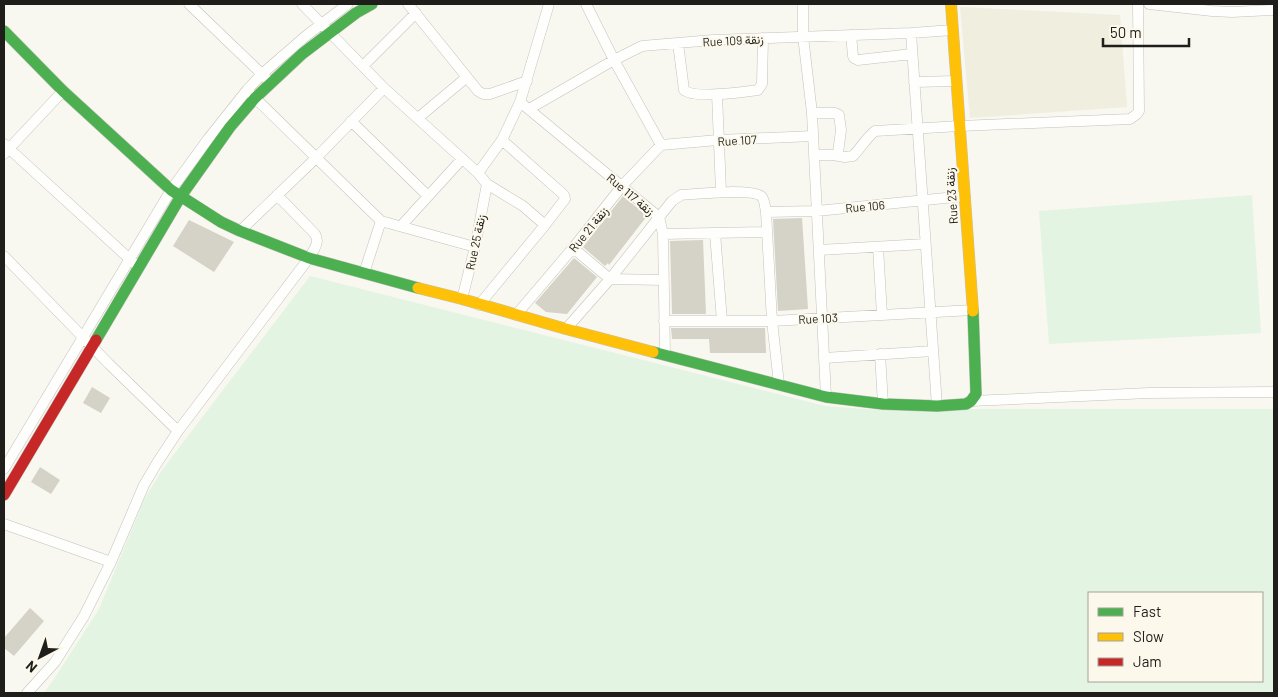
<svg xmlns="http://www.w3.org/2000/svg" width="1278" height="697" viewBox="0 0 1278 697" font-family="Barlow,Vazirmatn,sans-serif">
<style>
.built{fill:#f0eedf}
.green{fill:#e4f4e3;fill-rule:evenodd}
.building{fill:#d5d2c7}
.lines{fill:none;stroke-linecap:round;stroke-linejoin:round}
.street-casing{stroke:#c3c2bc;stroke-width:11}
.fast-casing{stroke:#c3c2bc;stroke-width:12}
.slow-casing{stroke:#c3c2bc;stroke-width:12}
.jam-casing{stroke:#c3c2bc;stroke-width:12}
.street{stroke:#fefefd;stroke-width:10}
.fast{stroke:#4caf50;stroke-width:11}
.slow{stroke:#ffc107;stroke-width:11}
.jam{stroke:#c62828;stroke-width:11}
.labels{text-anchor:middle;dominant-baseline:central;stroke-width:4;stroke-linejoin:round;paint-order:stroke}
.street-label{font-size:12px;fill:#1f1e1a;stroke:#fcf9ec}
</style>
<rect width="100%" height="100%" fill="#f8f7f0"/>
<path class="built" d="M960,7L1120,15L1127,107L970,118Z"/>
<path class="green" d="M1252,195L1261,333L1049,344L1039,211Z
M310,276L825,406L880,410L892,409H1274V693H44L54,679L99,609L144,500L162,470ZM1089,593H1262V681H1089Z"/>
<path class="building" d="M623,196L647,216L609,265L608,263L605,266L583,247Z
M802,218L808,309L778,311L773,219Z
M189,220L234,242L214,272L173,246Z
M703,240L706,314H672L670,241Z
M574,258L597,277L567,314L546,312L535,303Z
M671,328H765L766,353H710L709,339H672Z
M92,387L110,398L101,413L83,403Z
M40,467L60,480L51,494L31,482Z
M30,608L44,621L14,656L4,648V638Z"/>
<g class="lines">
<g class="street-casing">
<path id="street" d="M189,4L266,78
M302,4L384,88L478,173L487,184L523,206L545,225
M408,4L478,91L483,94H490L527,81
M586,4L614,60L661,145
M803,4V36L812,113L826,397
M1149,4L1212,11L1232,12L1274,10
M911,33L937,406
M851,35L853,56L854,58L858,60L912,54
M678,43L684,90C694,99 743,92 758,90L762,84L763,38
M363,66L416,13
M914,82L956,81
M251,94L381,221L364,273
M717,94L721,192
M520,102L659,217L663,234L665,355
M529,109L614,60L642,46L713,40L911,33L953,30
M812,113H835L839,115L841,130L838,153L833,155H814
M418,118L467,77
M351,121L428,196
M4,144L134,263
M661,145L718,140L813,136
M4,154L63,91
M833,155L845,157L853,156C860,149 867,137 875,131L960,126L1130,119L1137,114L1139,111L1138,4
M478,173L502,140L520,102L549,4
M766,212L817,211L965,196
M381,221L475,247
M401,226L462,159
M240,231L316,158L384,88
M715,233L722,321
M663,234L766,232
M878,247L882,315
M573,248L610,279L663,280
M819,250L925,244
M4,256L109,364L178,431
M462,299L475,247L487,184
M479,305L545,225L565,199L564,195L502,140
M516,315L573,248L622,186L661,145
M664,321H772L973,310
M566,329L610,279L672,201L681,195C694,194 754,188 762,197C765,201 765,208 766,212L772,321L779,384
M880,354L883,404
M824,358L933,351
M971,401L1149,393L1274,392
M4,469L171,190L208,139L247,90L262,74L307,35L348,4
M4,524L111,562
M27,693L55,662L84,616L111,562L144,485L157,463L178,431L309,258C314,249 320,243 315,234L277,195"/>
</g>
<g class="fast-casing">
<path id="fast" d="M4,31L63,91L171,190L221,222L240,231L309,258L418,288
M96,340L181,196L230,127L255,98L302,54L356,13L372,4
M653,352L826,397L883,404L937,406L966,404L971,401L976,394L973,311"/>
</g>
<g class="slow-casing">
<path id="slow" d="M951,4L973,311
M418,288L462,299L566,329L653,352"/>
</g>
<g class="jam-casing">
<path id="jam" d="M4,495L96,340"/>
</g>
<use href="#street" class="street"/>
<use href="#fast" class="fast"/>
<use href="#slow" class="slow"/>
<use href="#jam" class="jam"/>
</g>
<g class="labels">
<g class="street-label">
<text transform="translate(733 40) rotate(-3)">Rue 109 زنقة</text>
<text transform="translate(737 140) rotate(-3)">Rue 107</text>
<text transform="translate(631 194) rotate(40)">Rue 117 زنقة</text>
<text transform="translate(951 196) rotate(-94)">Rue 23 زنقة</text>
<text transform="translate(865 206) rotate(-5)">Rue 106</text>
<text transform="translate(588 229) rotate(-51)">Rue 21 زنقة</text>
<text transform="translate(475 242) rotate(-78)">Rue 25 زنقة</text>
<text transform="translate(818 318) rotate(-3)">Rue 103</text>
</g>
</g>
<rect width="1278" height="697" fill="none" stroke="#1f1e1a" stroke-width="10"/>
<rect x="1088" y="592" width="175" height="90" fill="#fcf9ec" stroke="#a4a198"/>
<rect x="1098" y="608" width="25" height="8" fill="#4caf50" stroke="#a4a198"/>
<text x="1133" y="617" font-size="15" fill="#1f1e1a">Fast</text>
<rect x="1098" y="633" width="25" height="8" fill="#ffc107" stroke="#a4a198"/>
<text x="1133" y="642" font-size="15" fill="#1f1e1a">Slow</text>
<rect x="1098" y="658" width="25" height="8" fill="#c62828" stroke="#a4a198"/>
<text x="1133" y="667" font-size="15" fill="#1f1e1a">Jam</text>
<g transform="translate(40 657) rotate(221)" stroke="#fcf9ec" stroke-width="4" paint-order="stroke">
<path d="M0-4L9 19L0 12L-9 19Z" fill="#1f1e1a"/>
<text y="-8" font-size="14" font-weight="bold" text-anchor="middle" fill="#1f1e1a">N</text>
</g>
<path d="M1103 38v8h86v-8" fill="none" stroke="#1f1e1a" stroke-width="2.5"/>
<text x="1110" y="38" font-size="15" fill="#1f1e1a" stroke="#fcf9ec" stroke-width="4" paint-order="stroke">50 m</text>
</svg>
